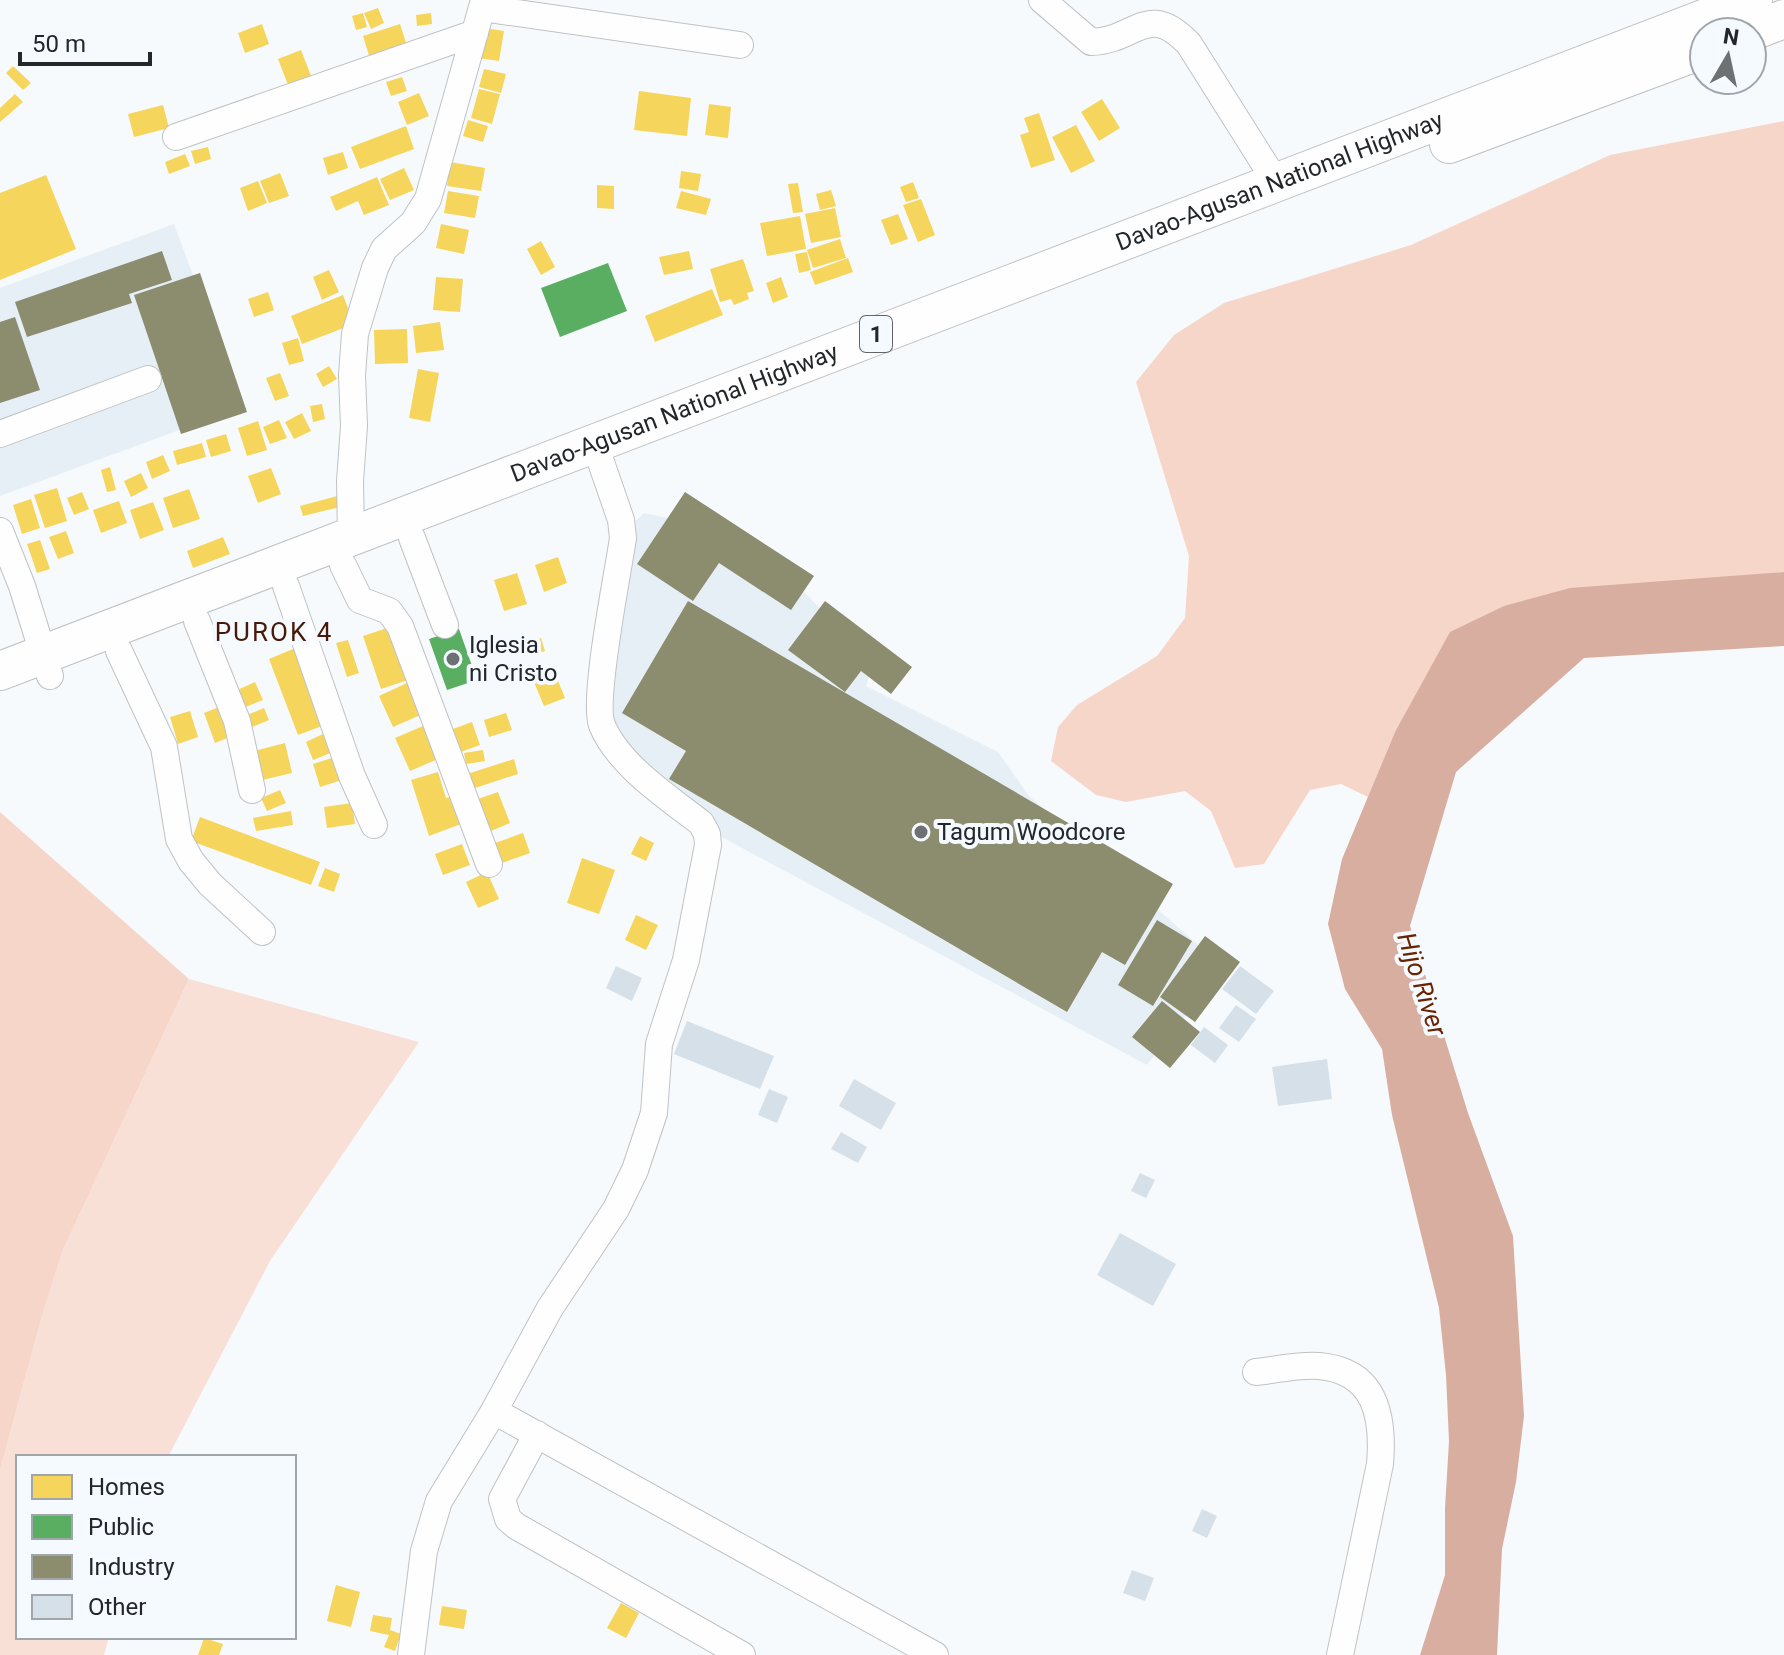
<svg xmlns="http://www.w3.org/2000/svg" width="1784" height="1655" viewBox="0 0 1784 1655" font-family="Roboto,sans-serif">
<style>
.built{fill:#e7eff6}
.green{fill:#f9e0d7}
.forest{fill:#f7d6ca}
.water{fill:#d8aea0}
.homes{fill:#f6d55c}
.public{fill:#5aae61}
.industry{fill:#8c8c6e}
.building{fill:#d5e0e9}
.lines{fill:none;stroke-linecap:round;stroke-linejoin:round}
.minor-casing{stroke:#bfc2c5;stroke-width:28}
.highway-casing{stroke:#bfc2c5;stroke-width:40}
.minor{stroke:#fefeff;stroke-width:26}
.highway{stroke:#fefeff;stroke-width:38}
.poi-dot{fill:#6e7174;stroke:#f4faff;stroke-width:3}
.labels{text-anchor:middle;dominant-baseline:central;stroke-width:8;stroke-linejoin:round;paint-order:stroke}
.shield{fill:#f4faff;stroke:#62666a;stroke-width:2}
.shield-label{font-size:22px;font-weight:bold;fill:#24272a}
.street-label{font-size:24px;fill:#24272a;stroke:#f4faff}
.poi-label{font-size:24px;fill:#24272a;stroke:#f4faff;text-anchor:start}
.neighbourhood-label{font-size:26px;letter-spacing:2px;fill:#4a1905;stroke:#f4faff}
.water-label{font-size:26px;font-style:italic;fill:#6a2301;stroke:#f4faff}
</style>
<rect width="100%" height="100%" fill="#f7fafc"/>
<path class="built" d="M174,224L242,407L0,496V288Z
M644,513L681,521L788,576L874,662L866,686L998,752L1029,796L1223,967L1147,1065L716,834L602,718L629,527Z"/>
<path class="green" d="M189,979L419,1042L270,1261L168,1457H18V1637H109L104,1655H0V1470L42,1316L63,1250Z"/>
<path class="forest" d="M1784,121V572L1637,585L1395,732L1368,797L1341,784L1310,790L1264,864L1235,868L1211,811L1185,791L1126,802L1096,795L1051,761L1058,727L1077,705L1157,656L1185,618L1189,556L1136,382L1174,335L1224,303L1411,245L1610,155Z
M0,812L189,979L63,1250L42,1316L0,1470Z"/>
<path class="water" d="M1784,572V646L1584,658L1456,772L1410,926L1468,1113L1513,1236L1524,1416L1516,1482L1502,1549L1497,1655H1420L1445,1575V1508L1449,1441L1446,1375L1439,1308L1392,1115L1382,1049L1345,989L1328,924L1342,859L1395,732L1450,632L1504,606L1570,588Z"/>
<path class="homes" d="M378,8L384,23L371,29L364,13Z
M363,13L367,27L356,30L352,16Z
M431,13L432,24L417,26L416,15Z
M262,24L269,44L245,53L238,33Z
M400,24L408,49L371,62L363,36Z
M484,28L504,31L499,61L478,58Z
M301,50L313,81L290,90L278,59Z
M13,66L31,83L23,90L6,73Z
M484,69L506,74L501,93L479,87Z
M402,77L407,91L391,96L386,82Z
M479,89L500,94L492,124L471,118Z
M639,91L691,98L687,136L634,130Z
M419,93L429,116L407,125L398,102Z
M15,94L23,102L0,122V108Z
M1102,99L1120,128L1099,141L1081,112Z
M709,104L731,107L728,138L705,135Z
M163,105L169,128L134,137L128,114Z
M1039,113L1055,160L1031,168L1020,135L1029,132L1024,118Z
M468,120L488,126L483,142L463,136Z
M1076,125L1095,161L1071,173L1052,137Z
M406,126L414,149L360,169L351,147Z
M208,147L211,159L195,164L191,151Z
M343,152L348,168L328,175L323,158Z
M185,154L190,166L169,174L165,162Z
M450,162L485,168L481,191L447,186Z
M404,168L414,190L390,200L380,179Z
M681,171L701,174L698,191L679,188Z
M280,173L289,196L269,203L260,181Z
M46,175L76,249L0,280V193Z
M377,177L389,205L364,215L358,201L336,211L330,197Z
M258,181L267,203L248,211L240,188Z
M913,182L919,198L906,202L900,187Z
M798,183L803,212L793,213L788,184Z
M597,185L614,186V209L597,208Z
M831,190L836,206L820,210L816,194Z
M448,191L479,196L475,218L444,213Z
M681,191L711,199L706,215L676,208Z
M921,199L935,235L918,242L903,205Z
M835,208L841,237L811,243L805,214Z
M898,214L908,239L891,245L881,220Z
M800,216L806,249L767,256L760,223Z
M441,224L469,230L464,254L436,248Z
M840,239L846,258L813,268L807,250Z
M541,241L555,267L541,275L527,249Z
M689,251L693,269L664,275L659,257Z
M807,252L811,270L799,273L795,254Z
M848,258L853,272L815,285L810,272Z
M743,259L754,291L747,293L749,299L734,305L731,299L720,302L710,269Z
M329,270L339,292L322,300L313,277Z
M436,277L463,279L460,312L433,310Z
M781,277L788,297L773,303L766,283Z
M712,289L723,315L655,342L645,316Z
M268,292L274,310L254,317L248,299Z
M343,295L354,324L302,344L291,316Z
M440,322L444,350L416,353L413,326Z
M407,329L408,363L375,364L374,330Z
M298,338L304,361L289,365L282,343Z
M329,366L337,379L323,387L316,374Z
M418,369L439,373L430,422L409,418Z
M280,373L289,396L275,401L266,378Z
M322,404L325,419L313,422L310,406Z
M302,413L311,431L294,439L285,422Z
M279,420L287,438L270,444L263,427Z
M258,421L267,450L247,456L238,428Z
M226,434L231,451L211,457L206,440Z
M202,443L206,457L177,465L173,451Z
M163,455L170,471L152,479L146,462Z
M110,467L116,490L107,492L101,470Z
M271,468L281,494L258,503L248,476Z
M141,473L148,488L131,497L124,481Z
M57,488L67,521L45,528L34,495Z
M189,489L200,519L173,528L163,498Z
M82,492L89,509L74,515L67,498Z
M341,495L344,506L303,516L300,506Z
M31,499L40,528L22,534L13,505Z
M119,501L127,523L101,533L93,510Z
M153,502L164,530L140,539L130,510Z
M66,531L74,553L58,559L49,537Z
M223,537L230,554L193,568L187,551Z
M40,540L50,569L37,573L27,544Z
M558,557L567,583L544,592L535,565Z
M517,573L527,604L504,611L494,580Z
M396,625L414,678L381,689L363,636Z
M541,638L545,651L530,656L526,643Z
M348,640L359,673L347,677L336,643Z
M300,646L330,723L298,735L269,659Z
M552,666L565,698L544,706L531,675Z
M411,681L425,713L393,727L379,696Z
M255,682L263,700L243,708L235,691Z
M224,705L235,735L215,743L204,713Z
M264,708L269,720L250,728L245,716Z
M190,711L198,737L178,744L170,717Z
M506,713L512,730L489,737L484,720Z
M472,722L480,745L458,753L450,730Z
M423,726L438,759L410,771L395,738Z
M325,733L333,752L313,760L306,742Z
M285,743L292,773L258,781L250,752Z
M483,750L485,761L466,764L464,753Z
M338,756L345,779L320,787L313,764Z
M514,759L518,774L472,789L467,774Z
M438,772L446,798L451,797L461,824L429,836L411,780Z
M280,790L286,803L267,811L261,798Z
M498,792L510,823L491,831L478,799Z
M352,803L355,824L327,828L324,807Z
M291,811L293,825L256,831L253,818Z
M200,817L320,862L311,885L191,841Z
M523,833L530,853L502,863L495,843Z
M640,836L654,843L646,861L631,854Z
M462,844L470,865L443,875L435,854Z
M582,858L615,870L599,914L567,903Z
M325,868L340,874L334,892L318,886Z
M487,872L499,899L478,908L466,882Z
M636,915L658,925L646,950L625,940Z
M336,1585L360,1592L351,1627L327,1621Z
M621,1603L639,1613L626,1638L607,1628Z
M442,1606L467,1610L464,1629L439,1625Z
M373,1615L392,1618L390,1630L401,1634L395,1651L384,1647L389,1635L370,1631Z
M204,1638L223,1644L219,1655H198Z"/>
<path class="public" d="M608,263L627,311L560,337L541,288Z
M459,629L477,680L447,690L429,639Z"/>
<path class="industry" d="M162,251L172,280L129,294L132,303L27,337L15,302Z
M200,273L247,412L181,434L134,295Z
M15,317L40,390L0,403V322Z
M685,492L814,576L791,610L719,563L693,601L637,564Z
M688,601L1173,884L1125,965L1102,952L1067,1012L669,779L686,751L622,713Z
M825,601L912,667L891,694L861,671L845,692L788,650Z
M1157,920L1192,941L1153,1006L1118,985Z
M1205,936L1240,962L1195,1022L1160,997Z
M1162,1001L1200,1032L1170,1068L1132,1037Z"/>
<path class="building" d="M616,966L642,978L632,1001L606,988Z
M1240,966L1274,991L1256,1014L1222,989Z
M1236,1005L1256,1019L1239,1042L1219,1028Z
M687,1021L774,1056L760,1089L674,1054Z
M1204,1027L1228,1045L1215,1063L1191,1045Z
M1327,1059L1332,1099L1278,1106L1272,1067Z
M854,1079L896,1103L881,1130L839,1106Z
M769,1089L788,1097L777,1123L758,1115Z
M841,1132L867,1147L858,1163L831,1149Z
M1140,1173L1155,1180L1146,1198L1131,1191Z
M1120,1233L1176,1264L1153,1306L1097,1275Z
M1202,1509L1217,1516L1207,1538L1192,1531Z
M1132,1570L1154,1578L1145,1601L1123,1593Z"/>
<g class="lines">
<g class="minor-casing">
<path id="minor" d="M1042,0L1091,42C1136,41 1147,0 1189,44L1276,182
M482,8L740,45
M176,137L475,33
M0,434L148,379
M0,531L22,586L50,676
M351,535L350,481L354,426L352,375L355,334L375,268L384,249L413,223L428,199L484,0
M412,538L445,625
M343,565L360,600L389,611L400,626L489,864
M286,586L352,776L374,825
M197,621L237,721L252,790
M119,651L164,747L179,839L191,861L210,884L262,932
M1256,1372C1276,1370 1299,1364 1319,1366C1376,1371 1384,1417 1380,1464L1340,1655
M494,1411L935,1655
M537,1434L502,1499L508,1519L516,1526L742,1655
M411,1655L424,1551L439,1501L494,1411L550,1308L616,1209L635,1170L654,1113L659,1044L686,960L708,845L707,834L701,823C669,798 618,765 602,725C592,700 618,573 623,538L621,520L594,442"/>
</g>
<g class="highway-casing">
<g id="highway">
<path d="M1750,32L1784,19"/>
<path d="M1449,144L1704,49"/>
<path id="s1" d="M0,671L1753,0"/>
</g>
</g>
<use href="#minor" class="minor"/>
<use href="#highway" class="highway"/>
</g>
<g class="poi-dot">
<circle cx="453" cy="659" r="8"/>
<circle cx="921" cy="832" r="8"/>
</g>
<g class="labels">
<rect class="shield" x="860" y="316" width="32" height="36" rx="6"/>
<g class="shield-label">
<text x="876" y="334">1</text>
</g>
<g class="street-label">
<text stroke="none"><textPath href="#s1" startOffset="1370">Davao-Agusan National Highway</textPath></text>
<text stroke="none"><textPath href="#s1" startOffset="722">Davao-Agusan National Highway</textPath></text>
</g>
<g class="poi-label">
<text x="469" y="645">Iglesia<tspan x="469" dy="28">ni Cristo</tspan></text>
<text x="937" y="832">Tagum Woodcore</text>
</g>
<g class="neighbourhood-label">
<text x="274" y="632">PUROK 4</text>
</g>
<g class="water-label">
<text transform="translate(1422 984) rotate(72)">Hijo River</text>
</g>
</g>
<rect x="16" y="1455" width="280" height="184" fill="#f4faff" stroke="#a1a6aa" stroke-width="2"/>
<rect x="32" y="1475" width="40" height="24" fill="#f6d55c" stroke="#a1a6aa" stroke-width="2"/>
<text x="88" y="1495" font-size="24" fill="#24272a">Homes</text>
<rect x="32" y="1515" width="40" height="24" fill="#5aae61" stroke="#a1a6aa" stroke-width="2"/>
<text x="88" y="1535" font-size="24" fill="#24272a">Public</text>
<rect x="32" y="1555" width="40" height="24" fill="#8c8c6e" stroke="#a1a6aa" stroke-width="2"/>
<text x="88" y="1575" font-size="24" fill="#24272a">Industry</text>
<rect x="32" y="1595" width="40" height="24" fill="#d5e0e9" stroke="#a1a6aa" stroke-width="2"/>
<text x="88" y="1615" font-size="24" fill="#24272a">Other</text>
<g transform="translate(1728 56) rotate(9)"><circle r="38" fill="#f4faff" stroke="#a1a6aa" stroke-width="2"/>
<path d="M0-6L14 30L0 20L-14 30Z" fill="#6e7174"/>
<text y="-12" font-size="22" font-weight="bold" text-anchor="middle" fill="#24272a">N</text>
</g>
<path d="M20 52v12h130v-12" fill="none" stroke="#24272a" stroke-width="4"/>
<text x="32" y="52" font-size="24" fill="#24272a" stroke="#f4faff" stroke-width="6" paint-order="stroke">50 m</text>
</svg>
